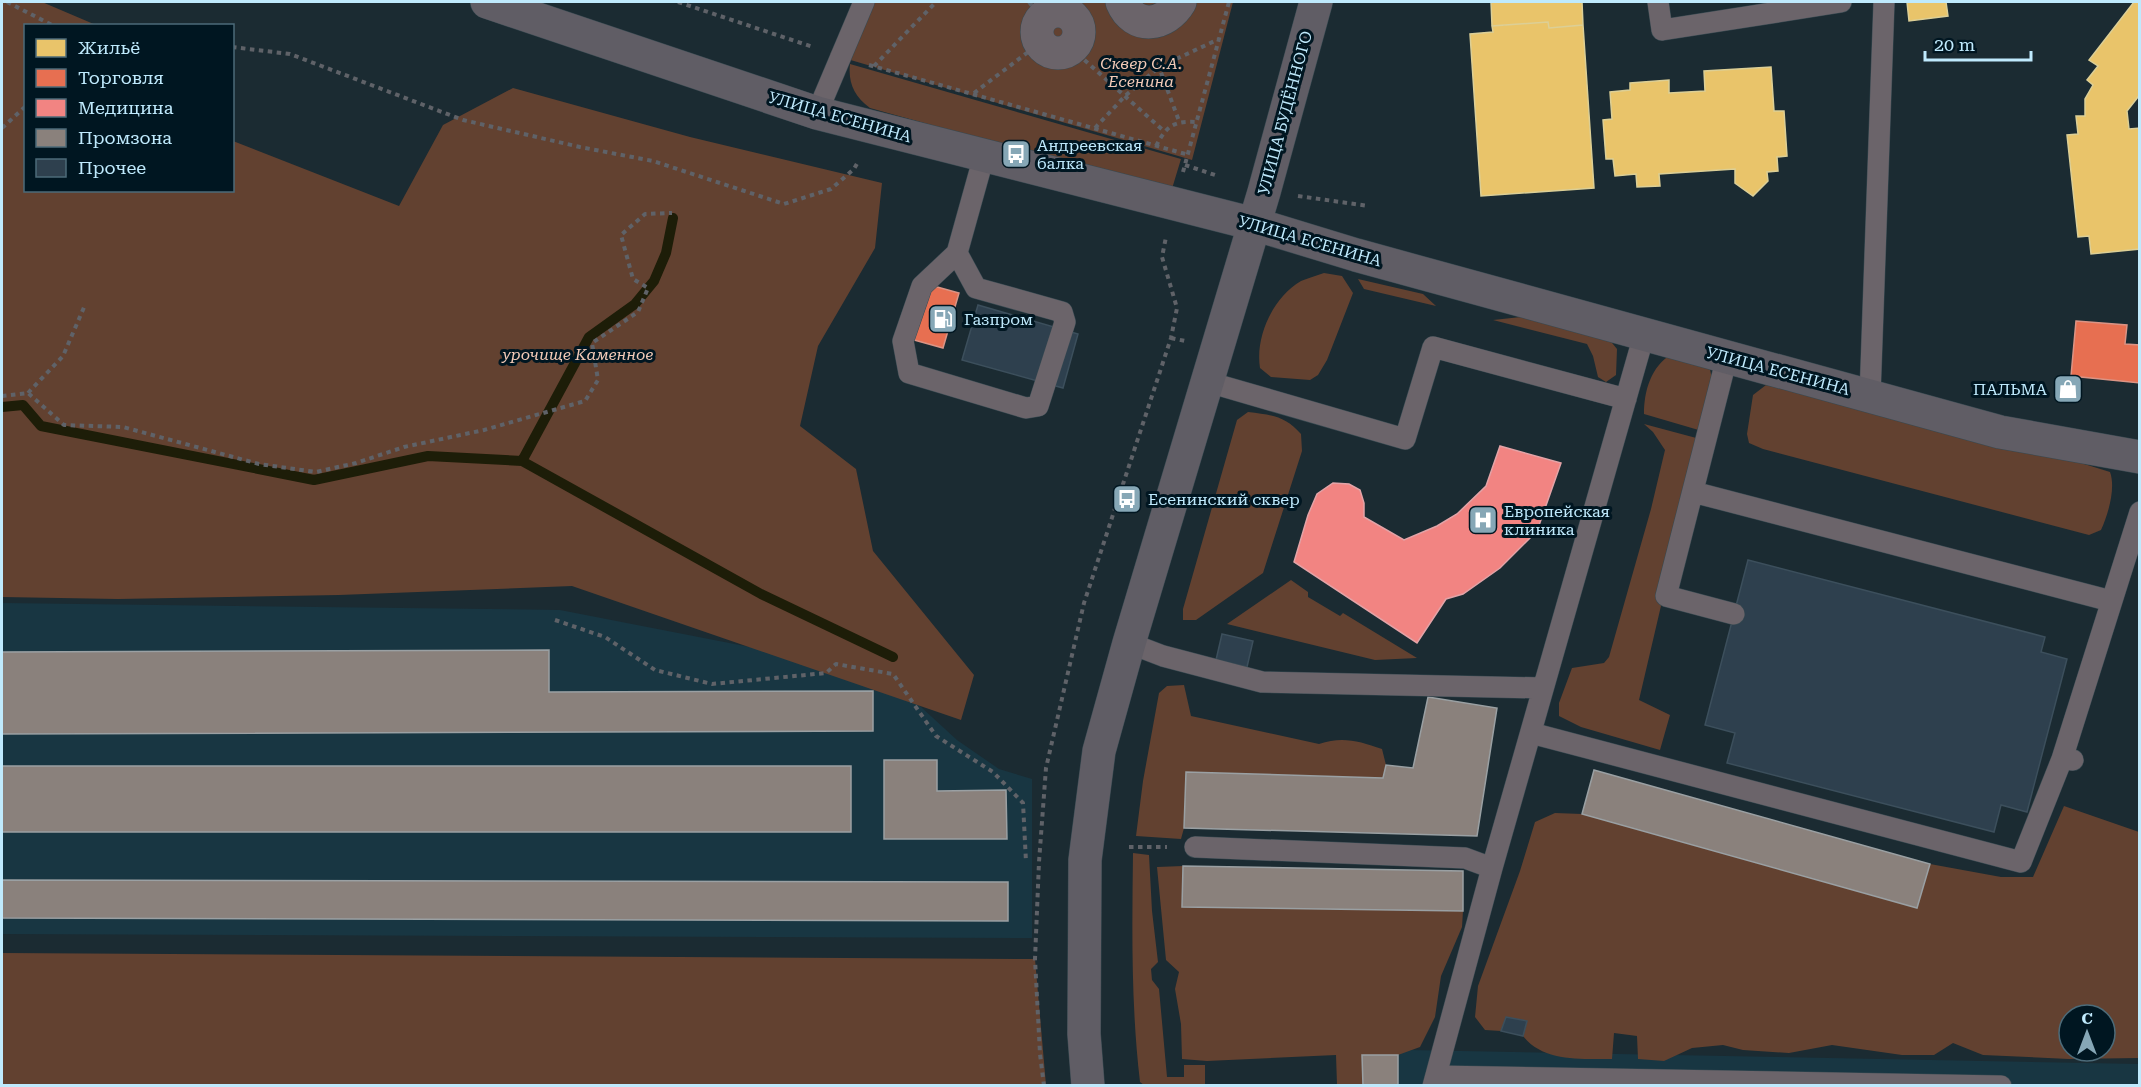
<svg xmlns="http://www.w3.org/2000/svg" width="2141" height="1087" viewBox="0 0 2141 1087" font-family="'Roboto Serif',serif">
<style>
.built{fill:#183642}
.green{fill:#624130;fill-rule:evenodd}
.homes{fill:#e9c46a;stroke:#dccf96;stroke-width:1.5}
.shops{fill:#e76f51;stroke:#db9485;stroke-width:1.5}
.health{fill:#f28482;stroke:#e3a3a7;stroke-width:1.5}
.industry{fill:#8a817c;stroke:#9aa0a3;stroke-width:1.5}
.lines{fill:none;stroke-linecap:round;stroke-linejoin:round}
.stream{stroke:#1d1d08;stroke-width:10}
.building{fill:#2e404e;stroke:#3c4f5c;stroke-width:1.5}
.lane-casing{stroke:#374951;stroke-width:22}
.street-casing{stroke:#374951;stroke-width:34}
.secondary-casing{stroke:#374951;stroke-width:34}
.path{stroke:#5f6268;stroke-width:4;stroke-dasharray:4.5 4.5;stroke-linecap:butt}
.lane{stroke:#6b646a;stroke-width:21}
.street{stroke:#6b646a;stroke-width:33}
.secondary{stroke:#605d65;stroke-width:33}
.labels{text-anchor:middle;dominant-baseline:central;stroke-width:6;stroke-linejoin:round;paint-order:stroke}
.park-label{font-size:16px;font-style:italic;fill:#f2cab7;stroke:#001621}
.street-label{font-size:16px;fill:#bfeafd;stroke:#001621}
.poi-label{font-size:16px;fill:#bfeafd;stroke:#001621;text-anchor:start}
</style>
<rect width="100%" height="100%" fill="#1b2b32"/>
<path class="built" d="M2,603L560,610L884,673L957,740L999,769L1032,779V938L2,934Z
M1358,1049L2139,1064L2140,1085L1359,1086Z"/>
<path class="green" d="M2,2H42L96,25L26,26V190H232L233,141L399,206L443,125L513,88L690,137L882,183L875,248L818,346L800,426L856,469L873,551L974,675L961,720L572,586L339,595L118,599L2,597Z
M857,2H1233L1192,160L830,54Z
M850,64L1181,159L1171,192L870,108C854,96 848,83 850,64Z
M1324,273L1342,276L1353,293L1327,360L1318,375L1310,380L1271,377L1260,368C1255,337 1273,297 1301,281C1308,278 1316,276 1324,273Z
M1358,279L1423,294L1436,306L1364,289Z
M1521,317L1608,338L1617,349L1616,375L1606,382L1598,377L1593,356L1587,344L1493,320Z
M1672,354L1710,369L1713,385L1702,431L1644,414C1644,391 1651,366 1672,354Z
M1766,385L2052,454L2110,472C2116,488 2108,515 2101,530L2089,535L1763,449L1749,443L1747,434L1753,395Z
M1248,412C1272,415 1285,416 1301,434L1302,451L1263,573L1196,620H1183V609L1237,420Z
M1644,424L1700,439L1639,700L1670,715L1660,750L1581,727L1559,716V703L1572,668L1604,663L1609,657L1651,509L1665,450L1653,432Z
M1291,580L1308,592V597L1340,616L1343,613L1417,658L1375,660L1227,624Z
M1184,685L1191,716L1319,744C1342,736 1359,741 1382,749L1386,765L1383,778L1186,772L1184,828L1181,839L1136,836L1143,781L1159,693L1167,686Z
M2064,806L2139,832V1058L2069,1059L1983,1055L1953,1043L1934,1055H1902L1832,1045L1789,1053L1743,1050L1723,1045L1692,1048L1664,1061L1638,1059L1637,1036L1614,1033L1612,1059C1582,1059 1543,1062 1523,1036L1527,1021L1506,1017L1501,1031L1485,1030L1475,1017L1478,986L1520,871L1535,822L1555,813L1582,814L1917,908L1930,864L2001,877H2033ZM2069,1015H2105V1051H2069Z
M1133,853L1149,855L1152,911L1158,962L1151,969L1152,980L1159,989L1167,1077H1184V1065H1205V1085H1144L1140,1082C1131,1006 1132,929 1133,853Z
M1183,866L1182,907L1463,911L1462,927L1441,976L1435,1017L1420,1047L1398,1055H1363V1086L1337,1085L1336,1055L1207,1061L1182,1059L1181,1024L1175,989L1179,972L1166,960L1157,867Z
M2,953L1035,959L1046,1085H2Z"/>
<path class="homes" d="M1491,2H1582L1583,25L1549,28L1548,22L1492,26Z
M1907,2H1946L1948,16L1909,21Z
M2134,2H2140V98L2138,97L2127,111L2129,129L2140,128V249L2091,254L2089,236L2078,237L2067,135L2078,134L2076,116H2085V99L2093,85L2087,80L2098,66L2089,60Z
M1548,22L1549,28L1583,25L1594,188L1481,196L1470,34L1493,32L1492,26Z
M1771,67L1774,111H1784L1787,156L1777,157L1778,171L1767,172L1768,181L1753,196L1735,183V169L1659,174L1660,186L1637,187L1636,174L1615,176L1613,159H1606L1603,120L1612,119L1610,92L1630,90V83L1669,80V93L1705,91L1704,71Z"/>
<path class="shops" d="M930,285L959,293L943,348L914,340Z
M2076,321L2127,325L2125,344L2140,345V383L2071,376Z"/>
<path class="health" d="M1500,446L1561,463L1537,531L1500,568L1463,594L1446,599L1417,643L1294,562L1308,515L1317,494L1333,483L1349,484L1360,490L1364,503V517L1404,540L1437,526L1457,514L1486,486Z"/>
<path class="industry" d="M549,650V692L873,691V731L2,734V652Z
M1428,697L1497,708L1477,836L1184,828L1186,772L1383,778L1386,765L1413,768Z
M884,760H937V791L1006,790L1007,839H884Z
M2,766H851V832H2Z
M1594,770L1930,864L1917,908L1582,814Z
M1183,866L1463,871V911L1182,907Z
M2,880L1008,882V921L2,918Z
M1362,1055H1398V1086H1363Z"/>
<g class="lines">
<path class="stream" d="M2,407L23,405L41,426L314,480L428,456L522,461L761,594L893,657
M522,461L589,337L635,304L654,281L666,253L673,218"/>
</g>
<path class="building" d="M978,305L1078,334L1063,388L962,360Z
M1748,560L2045,637L2041,652L2067,659L2027,812L2001,805L1994,832L1727,763L1735,733L1705,725Z
M1222,634L1253,641L1247,667L1216,660Z
M1506,1017L1527,1021L1523,1036L1501,1031Z"/>
<g class="lines">
<g class="lane-casing">
<path id="lane" d="M1658,2L1662,30L1841,2
M817,113L864,2
M957,253L976,288L1062,312L1065,322L1038,406L1026,408L909,373L903,341L922,286L957,253L984,156
M1727,357L1666,596L1734,614
M1208,382L1405,439L1433,347L1626,399
M1870,396L1884,2
M1693,492L2111,601
M1129,643L1163,656L1262,682L1543,688
M1531,733L2021,862L2062,759
M2073,760L2062,759L2140,512
M1195,847L1465,858L1492,868
M1436,1076L2001,1086
M1433,1086L1492,868L1644,335"/>
</g>
<g class="street-casing">
<path id="street" d="M1122,2C1134,31 1166,26 1180,2
M1037 32a21 21 0 1 1 42 0a21 21 0 1 1-42 0Z"/>
</g>
<g class="secondary-casing">
<path id="secondary" d="M487,2L817,113L1254,224L1356,255L2000,432L2140,457
M1088,1086L1084,1034L1085,860L1099,751L1129,643L1264,192L1316,2"/>
</g>
<path class="path" d="M7,2L54,26
M678,2L813,47
M1029,2L1042,18
M1077,22L1092,14
M232,47L290,54L463,120L580,147L653,161L784,204L831,189L854,169L859,160
M1071,48L1164,131
M1158,55L1159,67L1179,121
M869,65L1189,155
M874,66L936,2
M974,93L1040,43
M2,128L26,106
M1095,128L1125,96L1159,67L1219,39
M1156,146C1167,125 1174,121 1197,122
M1185,165L1218,176
M1183,172L1229,2
M1298,196L1369,206
M1171,338L1185,341
M28,393L63,356L85,305
M2,396L28,393L64,425L123,427L259,464L316,472L356,463L404,447L484,430L585,401L598,380L592,343L638,312L648,288L633,279L621,235L645,214L672,213
M555,620L605,637L655,670L712,684L826,673L836,664L893,674L936,736L993,772L1023,803L1026,862
M1129,847H1167
M1044,1086L1040,1054L1035,959L1039,862L1046,768L1084,603L1171,338L1177,308L1162,257L1166,237"/>
<use href="#lane" class="lane"/>
<use href="#street" class="street"/>
<use href="#secondary" class="secondary"/>
</g>
<defs>
<g id="bus-square" transform="scale(1.5)"><rect x="-9" y="-9" width="18" height="18" rx="4" fill="#86a7b6" stroke="#001621"/><path d="M-5-6H5V4H4V6H2V4H-2V6H-4V4H-5ZM-3.5-4V0h7V-4ZM-3.5 1.2v1.5H-2V1.2ZM2 1.2v1.5H3.5V1.2Z" fill="#fff"/></g>
<g id="fuel-square" transform="scale(1.5)"><rect x="-9" y="-9" width="18" height="18" rx="4" fill="#86a7b6" stroke="#001621"/><path d="M-5.5-6h7V0h2V4h1.3V-2.5L3-4.5l.8-.8L6-3V5H2.5V1h-1V6h-7ZM-4.2-4.7v3.2H.2V-4.7Z" fill="#fff"/></g>
<g id="shop-square" transform="scale(1.5)"><rect x="-9" y="-9" width="18" height="18" rx="4" fill="#86a7b6" stroke="#001621"/><path d="M-5-2.5h2.3a2.7 3.5 0 0 1 5.4 0H5L5.5 6h-11ZM-1.5-2.5h3a1.5 2.3 0 0 0-3 0Z" fill="#fff"/></g>
<g id="hospital-square" transform="scale(1.5)"><rect x="-9" y="-9" width="18" height="18" rx="4" fill="#86a7b6" stroke="#001621"/><path d="M-5-5h3v3.5h4V-5h3V5h-3V1.5h-4V5h-3Z" fill="#fff"/></g>
</defs>
<g fill-rule="evenodd">
<use href="#bus-square" x="1016" y="154"/>
<use href="#fuel-square" x="943" y="319"/>
<use href="#shop-square" x="2068" y="389"/>
<use href="#bus-square" x="1127" y="499"/>
<use href="#hospital-square" x="1483" y="520"/>
</g>
<g class="labels">
<g class="park-label">
<text x="1141" y="63">Сквер С.А.<tspan x="1141" dy="18">Есенина</tspan></text>
<text x="578" y="354">урочище Каменное</text>
</g>
<g class="street-label">
<text transform="translate(1285 113) rotate(-75)">УЛИЦА БУДЁННОГО</text>
<text transform="translate(840 117) rotate(16)">УЛИЦА ЕСЕНИНА</text>
<text transform="translate(1310 241) rotate(16)">УЛИЦА ЕСЕНИНА</text>
<text transform="translate(1778 371) rotate(15)">УЛИЦА ЕСЕНИНА</text>
</g>
<g class="poi-label">
<text x="1037" y="145">Андреевская<tspan x="1037" dy="18">балка</tspan></text>
<text x="964" y="319">Газпром</text>
<text x="2047" y="389" text-anchor="end">ПАЛЬМА</text>
<text x="1148" y="499">Есенинский сквер</text>
<text x="1504" y="511">Европейская<tspan x="1504" dy="18">клиника</tspan></text>
</g>
</g>
<rect width="2141" height="1087" fill="none" stroke="#bfeafd" stroke-width="6"/>
<rect x="24" y="24" width="210" height="168" fill="#001621" stroke="#4c6b79" stroke-width="1.5"/>
<rect x="36" y="39" width="30" height="18" fill="#e9c46a" stroke="#4c6b79" stroke-width="1.5"/>
<text x="78" y="54" font-size="18" fill="#bfeafd">Жильё</text>
<rect x="36" y="69" width="30" height="18" fill="#e76f51" stroke="#4c6b79" stroke-width="1.5"/>
<text x="78" y="84" font-size="18" fill="#bfeafd">Торговля</text>
<rect x="36" y="99" width="30" height="18" fill="#f28482" stroke="#4c6b79" stroke-width="1.5"/>
<text x="78" y="114" font-size="18" fill="#bfeafd">Медицина</text>
<rect x="36" y="129" width="30" height="18" fill="#8a817c" stroke="#4c6b79" stroke-width="1.5"/>
<text x="78" y="144" font-size="18" fill="#bfeafd">Промзона</text>
<rect x="36" y="159" width="30" height="18" fill="#2e404e" stroke="#4c6b79" stroke-width="1.5"/>
<text x="78" y="174" font-size="18" fill="#bfeafd">Прочее</text>
<g transform="translate(2087 1033)"><circle r="28" fill="#001621" stroke="#4c6b79" stroke-width="1.5"/>
<path d="M0-4.5L10 22L0 15L-10 22Z" fill="#86a7b6"/>
<text y="-9" font-size="16" font-weight="bold" text-anchor="middle" fill="#bfeafd">С</text>
</g>
<path d="M1925 51v9h106v-9" fill="none" stroke="#bfeafd" stroke-width="3"/>
<text x="1934" y="51" font-size="18" fill="#bfeafd" stroke="#001621" stroke-width="4.5" paint-order="stroke">20 m</text>
</svg>
